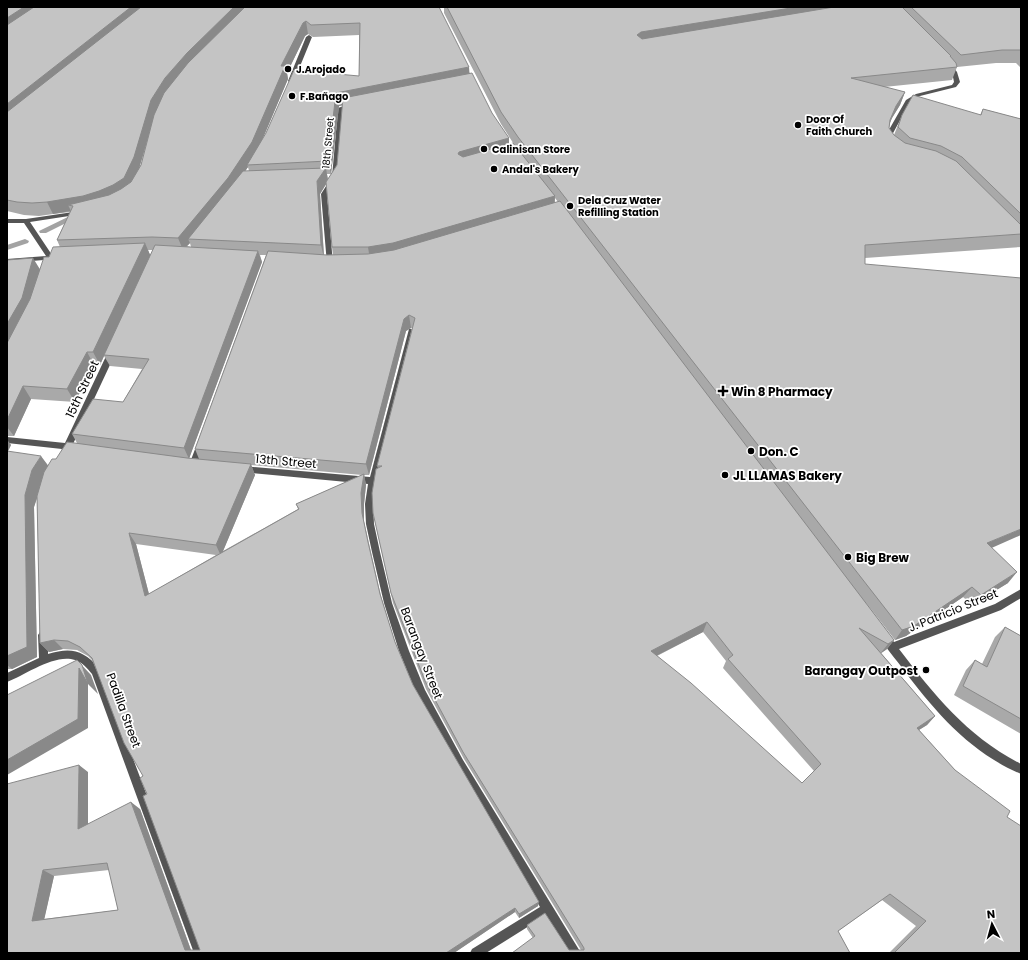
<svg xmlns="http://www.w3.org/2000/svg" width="1028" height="960" viewBox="0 0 1028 960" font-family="Poppins,sans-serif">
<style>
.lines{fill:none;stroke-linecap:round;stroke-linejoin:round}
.stream{fill:#a3a3a3;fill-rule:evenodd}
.minor{fill:#555;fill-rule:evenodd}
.wall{fill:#a9a9a9;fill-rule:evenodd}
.shaded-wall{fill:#898989}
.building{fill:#c4c4c4;stroke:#898989;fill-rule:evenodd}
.poi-dot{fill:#000;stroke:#fff;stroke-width:1.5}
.labels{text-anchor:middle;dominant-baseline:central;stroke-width:3.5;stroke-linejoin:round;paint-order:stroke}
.far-poi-label{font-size:10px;font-weight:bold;fill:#000;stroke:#fff;text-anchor:start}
.far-street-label{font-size:10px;fill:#000;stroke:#fff}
.street-label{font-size:12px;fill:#000;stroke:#fff}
.poi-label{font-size:12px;font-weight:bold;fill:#000;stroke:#fff;text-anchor:start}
</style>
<rect width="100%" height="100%" fill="#fff"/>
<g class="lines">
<path class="stream" d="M74,214H78L80,216L46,233H40L39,231Z
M25,239L29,241L28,243L7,250V245Z"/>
<path class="minor" d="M309,35L312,37L294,81L289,82L288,81L306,37Z
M947,64H951L957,72L960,82L956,87L920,96L910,102L892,135L891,140L886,141V135L906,100L916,94L952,85L954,82C953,75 951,70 946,65Z
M352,103L355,105L354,106L344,109L338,177L327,194L333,264L330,266L327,264L321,194L332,177L338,108Z
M80,211L82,212V214L30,222L52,255H56V259L7,263V259L46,256L24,223H7V219H26Z
M409,329H411L415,331L377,481L373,504L374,524L380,552L392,603L409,651L425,690L463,760L581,953H569L545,916L486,953H470L472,949L540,907L457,766L416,693L399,651L384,603L372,552L366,524L365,504L368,484L242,472L239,471L238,469L239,467L242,466L370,477Z
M112,349L116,352L73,444L76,447L75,449L70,450L68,454H62L61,452L62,449L7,443V437L65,443L108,352Z
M201,441L205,444L197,465L196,467H190L189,465L197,444Z
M1021,589V598L1001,610L899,649C935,696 967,736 1021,764V774C971,753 935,712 903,669C896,659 886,649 880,637L882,634L885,633L888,634L894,642L995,604Z
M43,631L46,632L48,635V654C71,647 83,650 99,668L206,953H194L92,674C87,668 82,662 75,660C55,653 25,675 7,682V673L39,658L38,635L40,632Z"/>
</g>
<path class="wall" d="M7,7H439L470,74L509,144L517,149L501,124L444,13V7H1021V68L1016,63H996L957,67L952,80L884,87L905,92L900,105L892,118L890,123L889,128L894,135L902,115H980L983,109L1021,119V247L865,258V264L1008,583L972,605L963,597L906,636L895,640L864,600L894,640L887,649L881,653L935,716L927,725L919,730L955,770L1007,817L1021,953H889L916,926L882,900L838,931L850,953H512L533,938L527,929V925L569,950H581L464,759L426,689L393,603L373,513L378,468L377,466L412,328H411L406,331L369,475H364L366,485L364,504V524L371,552L381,596L395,642L413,685L538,906L519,918L515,912L454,953H7V784L88,772V824L140,809L191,950H200L147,794L143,776L92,660L88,656L77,650L63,649L49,652L40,643L37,498L34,507L37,657L12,669H7V440L11,445L8,451L48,466L77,443L72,434L123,402L142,369L110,366L104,356L100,365H94L75,402L31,399L14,436H7V260L40,269L49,257L60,247L57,240L70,212L53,214L39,216L24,215L7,211ZM308,34L313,37L359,35V76L262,139L288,79L287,73L305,36ZM343,105L337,165L328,179L327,174H331L339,106ZM150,132L141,165L139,167L143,156ZM248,167L249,171H245ZM326,184L332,247L333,255H324L320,194ZM555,198L558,202L555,203ZM190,243L191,247L187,246ZM148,250H153L150,255ZM260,255H266L195,449L199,459L189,458L262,262ZM251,465L362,475L296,504L298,509L223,551L255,475ZM136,544L216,555L149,594ZM703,632L726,661L723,668L814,771L802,783L657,656ZM109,870L118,910L44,919L54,876Z
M1005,627L1021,636V734L954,695L966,670L975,660L982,664L995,637Z"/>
<path class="shaded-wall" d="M24,7H47L7,34V18Z
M131,7H151L7,122V104Z
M234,7H249L155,113L139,169L129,191L68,205L71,211L53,214L47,202L151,100L165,78L187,53Z
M797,7H869L636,48L637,35L641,32Z
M306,21L308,34L305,36L287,73L288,79L256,155L247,165L248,167L232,191L188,239L190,243L183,250L178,238L281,66L303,23Z
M469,67L470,80L339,106L331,174L328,161L336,93Z
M905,92L900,105L892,118L885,133L896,106Z
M509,138V150L460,165L458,154L459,152Z
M326,168L328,181L320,194L324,258L321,245L317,181Z
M555,196L554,208L370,260L368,247Z
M145,243L151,257L104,355V356L100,365L93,352Z
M258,251L262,262L189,459L184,448Z
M33,258L41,271L30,311L7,352V324Z
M409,315L411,328L406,331L369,475L366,464L404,319Z
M87,352L94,365L75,402L67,389Z
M23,386L31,399L14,436L7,427V420Z
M7,440L11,445L7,453Z
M41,456L50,468L42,483L34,507L37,657L12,669L7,665V656L25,495L32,470Z
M251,464L255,475L221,556L216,545Z
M364,474L366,485L364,504V524L371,552L362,513L361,493Z
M1021,529V535L978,554L987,543Z
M129,533L136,544L152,606L145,596Z
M1017,572L1008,583L972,605L981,595Z
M972,587L963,597L906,636L895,640L902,630Z
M707,622L703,632L648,660L651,651Z
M54,640L63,649L49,652L40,643Z
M894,640L887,649L880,654L888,644Z
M77,660L91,675L98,694L88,684V683V728L7,775V760Z
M935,716L927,725L909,736L917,728Z
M79,765L88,772V835L78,829Z
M131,802L140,809L192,953L185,950Z
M43,870L54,876L43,925L32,921Z
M539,902L538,906L519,918V914Z
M515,908V912L454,953H446Z"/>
<path class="building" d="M7,7H24L7,18Z
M34,7H131L7,104V25Z
M141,7H234L187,53L165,78L151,100L134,157L124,178L113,185L99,191L83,196L47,202L32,203L17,202L7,200V112Z
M245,7H439L469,67L336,93L328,161L247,165L266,133L294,70L359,76L360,23L311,25L306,21L303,23L281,66H285L252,142L228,178L178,238L152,237L57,240L73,206L68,205L109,195L121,189L131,182L141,165L154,115L164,93L188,63Z
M447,7H797L641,32L637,35L642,39L834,7H902L951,56H950L956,63L957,67L851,78L905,92L896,106L890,120L889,128L894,135L905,143L936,151L956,161L1021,225V234L865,245V264L1021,278V529L987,543L1017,572L981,595L972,587L914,626L902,630L518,137L501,112Z
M911,7H1021V50H1002L961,55Z
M472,73L492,113L509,138L459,152L458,154L463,157L513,143L555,196L393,243L368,247H332L326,182L337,165L343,98Z
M913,95L981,115L983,109L1021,119V214L962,157L941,146L910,138L898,127L902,115Z
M326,168L317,181L321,245L188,239L243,171Z
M560,201L894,640L888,644L859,628L935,716L917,728L955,770L1010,811L1007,817L1021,826V953H894L926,921L890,894L838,931L850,953H512L535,936L527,925L545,913L569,950H584V948L463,752L425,681L391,593L373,513L372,493L376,469L382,466H377L415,318L409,315L404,319L366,464L195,449L268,251L327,255L368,254L394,250ZM707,622L733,655L728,659L821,764L802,783L691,683L651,651Z
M145,243L93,352H87L67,389L23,386L7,420V343L30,299L44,257H49L53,247Z
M155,245L258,251L184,448L72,434L93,399L123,402L149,359L104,355Z
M33,258L22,298L7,324V260Z
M67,442L187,458L251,464L216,545L129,533L145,596L299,509L296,504L364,474L361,493L362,513L368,542L380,594L395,642L413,685L539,902L519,914L515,908L446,953H7V784L79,765L78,829L131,802L185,950H200L143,796L147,794L140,778L143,776L124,743L92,658L80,647L68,641L54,640L40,643L37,496L44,472L52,459H56ZM107,863L118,910L32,921L43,870Z
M7,451L41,456L32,470L25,495L27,647L7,656Z
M1005,627L1021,636V719L963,686L975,660L987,667Z
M77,660L82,665L88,684L79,668L78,719L7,760V695Z"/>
<g class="poi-dot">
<circle cx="288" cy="69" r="4"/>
<circle cx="292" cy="96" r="4"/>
<circle cx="798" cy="125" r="4"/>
<circle cx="484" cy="149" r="4"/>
<circle cx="494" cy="169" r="4"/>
<circle cx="570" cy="206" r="4"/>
<path d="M721 385h4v4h4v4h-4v4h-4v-4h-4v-4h4z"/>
<circle cx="751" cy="451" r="4"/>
<circle cx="725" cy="475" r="4"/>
<circle cx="848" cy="557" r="4"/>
<circle cx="926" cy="670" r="4"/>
</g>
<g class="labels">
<g class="far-poi-label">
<text x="296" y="69">J.Arojado</text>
<text x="300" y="96">F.Bañago</text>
<text x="806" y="119">Door Of<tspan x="806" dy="12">Faith Church</tspan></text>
<text x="492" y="149">Calinisan Store</text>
<text x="502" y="169">Andal's Bakery</text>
<text x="578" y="200">Dela Cruz Water<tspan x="578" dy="12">Refilling Station</tspan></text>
</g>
<g class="far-street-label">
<text transform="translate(328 143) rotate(-85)">18th Street</text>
</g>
<g class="street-label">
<text transform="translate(82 389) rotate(-65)">15th Street</text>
<text transform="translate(286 461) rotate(5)">13th Street</text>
<text transform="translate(953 610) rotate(-22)">J. Patricio Street</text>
<text transform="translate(422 653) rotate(69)">Barangay Street</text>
<text transform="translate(124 710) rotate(70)">Padilla Street</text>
</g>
<g class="poi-label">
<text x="731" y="391">Win 8 Pharmacy</text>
<text x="759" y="451">Don. C</text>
<text x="733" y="475">JL LLAMAS Bakery</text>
<text x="856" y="557">Big Brew</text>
<text x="918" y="670" text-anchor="end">Barangay Outpost</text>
</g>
</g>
<rect width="1028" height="960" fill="none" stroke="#000000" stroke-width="16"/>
<g transform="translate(992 924) rotate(354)" stroke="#ffffff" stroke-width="3" paint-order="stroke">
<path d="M0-3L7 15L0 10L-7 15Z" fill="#000000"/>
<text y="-6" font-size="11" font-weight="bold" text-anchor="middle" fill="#000000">N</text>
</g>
</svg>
